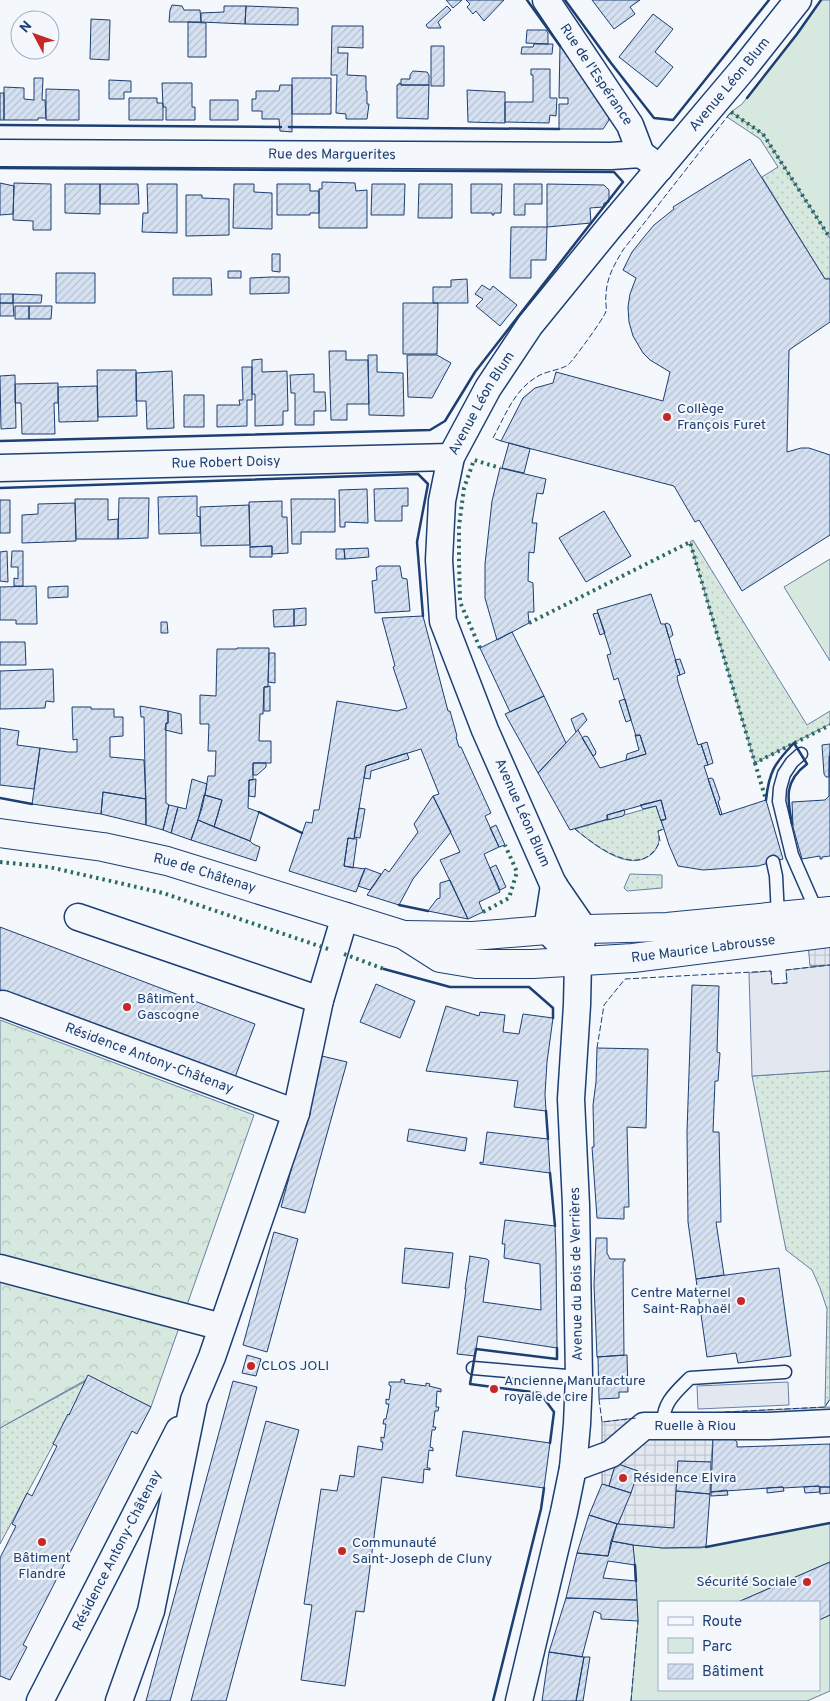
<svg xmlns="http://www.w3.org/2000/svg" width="830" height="1701" viewBox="0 0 830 1701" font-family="Overpass,sans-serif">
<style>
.grass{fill:url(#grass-dots);stroke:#687fa3}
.forest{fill:url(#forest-crowns);stroke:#687fa3}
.park{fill:#d7e8df;stroke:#687fa3}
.parking{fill:#e3e8f0;stroke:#687fa3}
.plaza{fill:url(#plaza-grid);stroke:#687fa3}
.building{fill:url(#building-hatch);stroke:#1d3f73}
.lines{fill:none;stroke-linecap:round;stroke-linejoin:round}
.service-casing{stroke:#1d3f73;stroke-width:15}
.minor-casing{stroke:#1d3f73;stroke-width:29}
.secondary-casing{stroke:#1d3f73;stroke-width:30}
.service{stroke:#f4f7fb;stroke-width:12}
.minor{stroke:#f4f7fb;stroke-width:26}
.secondary{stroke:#f4f7fb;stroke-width:28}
.hedge{stroke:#2c6c60;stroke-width:4;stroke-dasharray:2.5 4;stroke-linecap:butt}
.fence{stroke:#1d3f73;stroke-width:1;stroke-dasharray:6 2.5;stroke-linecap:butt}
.wall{stroke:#1d3f73;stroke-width:2.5}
.poi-dot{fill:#c62828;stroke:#f4f7fb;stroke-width:2}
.labels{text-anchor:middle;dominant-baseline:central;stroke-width:4;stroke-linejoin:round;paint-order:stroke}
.street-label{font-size:14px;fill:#1d3f73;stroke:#f4f7fb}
.poi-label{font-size:14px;fill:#1d3f73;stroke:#f4f7fb;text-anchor:start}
</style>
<defs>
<pattern id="grass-dots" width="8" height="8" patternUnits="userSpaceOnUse" patternTransform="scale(1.25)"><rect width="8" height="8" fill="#d7e8df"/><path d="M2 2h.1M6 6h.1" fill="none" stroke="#b8c8c3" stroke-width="1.8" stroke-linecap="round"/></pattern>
<pattern id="forest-crowns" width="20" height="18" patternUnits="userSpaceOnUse" patternTransform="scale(1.25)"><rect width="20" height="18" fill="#d7e8df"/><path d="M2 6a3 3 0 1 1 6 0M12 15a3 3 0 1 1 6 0" fill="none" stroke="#b8c8c3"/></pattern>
<pattern id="plaza-grid" width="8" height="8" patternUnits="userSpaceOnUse" patternTransform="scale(1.25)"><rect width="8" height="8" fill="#e3e8f0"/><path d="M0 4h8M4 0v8" fill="none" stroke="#c2c8d1"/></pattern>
<pattern id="building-hatch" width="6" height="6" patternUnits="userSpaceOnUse" patternTransform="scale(1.25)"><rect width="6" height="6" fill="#d5e0f0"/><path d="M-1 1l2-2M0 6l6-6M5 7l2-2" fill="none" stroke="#b6c1d1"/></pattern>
</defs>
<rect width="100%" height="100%" fill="#f4f7fb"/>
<path class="grass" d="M731,112L763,134L830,238V279H825L762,177L778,167L760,139L727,117Z
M693,540L807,725L830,711V724L755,763L690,542Z
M656,806L664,829L658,831C660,840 659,846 653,853C630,875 593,844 575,829Z
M630,874L662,875V888L627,891L624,888Z
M830,1071V1399L825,1407L827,1309L820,1288L812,1270L786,1250L752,1076Z
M88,1380L0,1544V1428Z"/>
<path class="forest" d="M0,1020L254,1115L151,1407L91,1377L0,1428Z"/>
<path class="park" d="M821,0H830V238L763,134L731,112L742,104L798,34Z
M830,559V661L784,587Z
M830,1523V1562L738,1602H659V1690H819V1620L830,1615V1691L807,1701H631L638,1621L633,1545L663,1548H700Z"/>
<path class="parking" d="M830,965V1071L752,1076L749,973L771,971L772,984L787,983L786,970Z
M788,1382L789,1405L698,1409L697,1386Z"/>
<path class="plaza" d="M830,941V965L810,966L808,944Z
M830,1407V1435L713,1438L711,1462L678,1461L674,1528L618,1524L638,1471L618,1464L614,1469L609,1486L602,1484V1422L662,1415Z"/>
<path class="building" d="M446,0H462L453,8Z
M466,0H504L484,21L476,11L473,14L467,7L470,4Z
M592,0H640L630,7L635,14L614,29Z
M172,5L182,6L184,10H200L201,22H169L170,10Z
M224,6H246L245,24L201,22V13L224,12Z
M246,6L298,8V25L245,24Z
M447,6L451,10L438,22L441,28H428L426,25Z
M653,14L673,29L655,52L673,67L657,87L619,57Z
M91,19L110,20L109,60L90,59Z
M188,22L206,23V57H188Z
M332,26H363V48L338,47V53H348L347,75L366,76V91H367V104H369L367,119H346V114L336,113L337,75H331Z
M527,30H546L548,33V44L526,43Z
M534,44H553L552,54H521L522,47H533Z
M431,46H444V86H431Z
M560,46L608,115L609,120L603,129H559V104H568V98H559Z
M531,69H550V98H557L556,116L550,115L549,123L505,122V102H533V75H531Z
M413,71L427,72L429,75V85H401V79H410V75Z
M34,78H43L42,100H45L46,118H38V120H4V87L24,88V99L34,100Z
M292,78H331V114H292Z
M109,80L131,81V92H124V99H109Z
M162,83H192V107H195V120H166V107H163Z
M399,83L401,84V85H429L428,119L397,118V85H399Z
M280,85H292V132L280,131L279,119H262V111H252V99H256V91H279Z
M46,89L79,90V120H46Z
M467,90L505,92V123L468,122Z
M0,93H4V120H0Z
M129,98H157V103H163V120H129Z
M210,100H238V120H210Z
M750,159L825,279H830V322L789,350L787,452L801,448H809L830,455V535L742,591L699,520L695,522L674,486L501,441L523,398L535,388L553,383L556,372L663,401L670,372L650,360L643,353L633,336L629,322L628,307L630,294L636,278L623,270L632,252L644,237L654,225L674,209L673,207Z
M322,182L355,183L356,191L367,190V228H319V189H322Z
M0,183L14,186L13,214L0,215Z
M14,183L51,184V230H33V221L13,220Z
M65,184H100V214L65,213Z
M100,184H138L139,204H100Z
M147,184H177V233L142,232L143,213H148Z
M234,184H254V192L272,193V229L233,228Z
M277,184H310V191H319V213H310V215H277Z
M372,184H405L404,215H371Z
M419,184H452V218H418Z
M471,184H502L501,213H494V215H492V213H471Z
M514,184H542V204H525V215H514Z
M547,184L604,185L609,190V202L604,203L603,207L590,208L591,223L547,227Z
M186,195H202V198L229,199V235L186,236Z
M511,227H547L546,260H531V278H510Z
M272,254H280V272L272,271Z
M228,271H241V278H228Z
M56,273H95V303H56Z
M271,277H289V293L250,294V278Z
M173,278H211L212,295H173Z
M467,279L468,303H433V287H451V280Z
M482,285L490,290L493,286L517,305L500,326L476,306L483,299L475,294Z
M0,294H13V303H0Z
M13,294L42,295L41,303H13Z
M0,303H13L14,316H0Z
M403,303H438L437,354H403Z
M15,306H29V319H15Z
M29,306H52L51,319H29Z
M329,351H346V360H368L369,404H347V420H331Z
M368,355H377V372L403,373L404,416L369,415Z
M407,355H437L451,363L432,398L408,397Z
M262,359V372L287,371L288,411H283V425L255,426V394H252V360Z
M242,367H252V400H247V426L217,427V405H240L239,400H243Z
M97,370H136L137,416L98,417Z
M172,371L174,428L147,429L146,401H136V373Z
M314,374V392H325L326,411H314V425H295V393H291L290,375Z
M15,375L16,428L1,429L0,376Z
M58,383V403H54L55,434H22L21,403H15V384Z
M97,386L98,421L59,422L58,387Z
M184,395H204V427H184Z
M509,443L530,449L524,473L502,468Z
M500,468L546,479L543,494L537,493L532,523H537L534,553L529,552L528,581L533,583L534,612H528L529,623L497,640L485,598V564L492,501Z
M408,488V506H402V521H375L374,489Z
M367,489L368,523L345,522V527H340L339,490Z
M197,496V516L200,517V533L159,534L158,497Z
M119,498H149L148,538L118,539Z
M75,499H108V520L118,519V539H76Z
M291,499H335V532H301V544H292Z
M0,500H10V533H0Z
M282,501V517H287L288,553L272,554V546L250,547L249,502Z
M75,503L76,541L22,543V515L38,514V504Z
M249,505L250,545L201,546L200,507Z
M604,511L631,556L586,582L559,538Z
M272,546V557H250V547Z
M368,548L369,557L345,559L344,549Z
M336,549H344L345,559H336Z
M7,551L8,582L0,581V552Z
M12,551H23V586H14V578L18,579V567H11Z
M400,566L402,578L407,579L410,611L375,613L372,581L377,580L376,568L379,566Z
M36,586L37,624H16V620H0V587Z
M68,586V597L48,598V587Z
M651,594L661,624H665L680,675L677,676L678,682L698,745L701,744L708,765L704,766L720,815L766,800L783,859L758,866L703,870L678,866L669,845L661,820L666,819L661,800L607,815L608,819L570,830L538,773L578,730L600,768L646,754L640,735L636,736L618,678L614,680L607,655L611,654L597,610Z
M306,608V625L294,626V609Z
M294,609V626L274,627L273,610Z
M598,613L605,633L600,635L593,614Z
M423,616L448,711H450L457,736L456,737L459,747H461L491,813L485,816L499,847L484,854L500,892L479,902L483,912L468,919L440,860L460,852L433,796L439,794L421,749L366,766L354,839L348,838L344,866L365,869L356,892L289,871L306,822L312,823L314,810H319L337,701L397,711L407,708L393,667L395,666L382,618Z
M161,622H167L168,633H161Z
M667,623L670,625L673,635L669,638L665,624Z
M512,632L544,696L510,712L480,648Z
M0,642H25L26,665H0Z
M237,648H269L268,687H264L263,714H260L259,741H271V763H253V780H249L248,808L259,812L250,841L214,827L222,800L205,795L208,776H215L216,751H208L209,724H200V695L216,696L217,649H237Z
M269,653H275V683L268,682Z
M680,659L685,673L680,675L675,660Z
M53,669L54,702L46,701L45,708L0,709V671Z
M270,686V711H264V687Z
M544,696L566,743L538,773L505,714Z
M625,699L631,720L626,722L619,701Z
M140,706L168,711V723H166V803L169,805L163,830L146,825L144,717H141Z
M72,707H91V709H114V717H123V736L110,737V757L144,760L146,799L103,792L101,814L32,804L40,748L68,752H77V739L73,740Z
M168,711L181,714L182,734L165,730L166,723H168Z
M583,713L587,720L576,732L571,719Z
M0,728L19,731L17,745L40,748L34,789L0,785Z
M635,735H640L646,754L626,760L627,754L639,750Z
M585,736L588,737L596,752L595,755L593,756L582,738Z
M707,742L713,763L708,765L701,744Z
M830,744L829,777H826L824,774L822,745Z
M407,753L409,759L371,771L370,779L364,778L366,766Z
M829,756H830V856L822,857V859H820V856L802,859L793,827L792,802L825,800L829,796Z
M253,763H266V767L257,775H253Z
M711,778L713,779L720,799L718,802L722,814L720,815L708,779Z
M192,779L207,784L202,808L191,840L171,833L178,807L186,809Z
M256,779L255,797L249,796V780Z
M103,792L146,799V825L101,814Z
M204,795L222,800L214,827L198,820Z
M433,796L451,832L413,879L399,905L367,895L385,869L389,872L418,832L414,824Z
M661,800L666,819L661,821L656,806L643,809L640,805Z
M169,805L178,807L171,833L163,830Z
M359,808L365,809L360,838L354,837Z
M624,810L625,813L623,816L607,820V815Z
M198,820L250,841L253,844L260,847L256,861L191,840Z
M496,825L505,845L499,847L490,828Z
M348,838L357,839L353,868L344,866Z
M496,865L506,887L500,890L490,868Z
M365,868L381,874L370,890L358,886Z
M450,880L468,919L428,911L437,899L440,898V883Z
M0,927L255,1024L234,1080L0,990Z
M376,984L415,1001L400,1038L360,1022Z
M692,985L719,986L717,1052L720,1053L718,1081H715L713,1132H719L721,1222H716L724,1275L696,1279L688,1222L687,1132Z
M446,1006L479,1016L480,1012L505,1015L503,1032L519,1034L523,1014L553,1018L547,1062L545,1094L546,1111L514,1107L518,1081L426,1071Z
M597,1048L648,1049L646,1128L627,1127L629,1207H624V1219L597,1218L592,1147H594L593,1105L596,1082Z
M322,1056L347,1062L305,1213L281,1207Z
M409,1129L467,1138L465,1151L407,1141Z
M487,1132L548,1139L550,1173L480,1164V1162L483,1163Z
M505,1220L555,1226L556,1253L557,1348L478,1336L475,1356L457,1354L466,1289H465L470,1257L469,1256L487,1259L489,1261L483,1302L541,1310L540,1264L504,1258L505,1244H502Z
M274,1232L298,1239L267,1352L243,1345Z
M596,1238H607V1253L610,1259H625V1261L623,1262L624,1355L597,1357L594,1285Z
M405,1248L453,1253L449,1288L402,1283Z
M779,1268L791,1356L738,1363L736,1353L707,1357L696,1279Z
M247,1355L261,1359L256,1376L242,1373Z
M627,1355L628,1392H619V1398L599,1399L598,1358L597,1357Z
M88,1375L151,1407L137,1434L132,1431L23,1645L27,1647L10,1680L0,1676V1558L16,1526L12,1524L27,1493L32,1496L57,1446L53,1444L68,1414L69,1415Z
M401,1379L405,1380L404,1383L426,1386V1383L430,1384L429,1386L441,1389V1392L437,1391L436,1407H439L438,1411H435L433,1427H436L435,1430H432L430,1447L433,1448V1451L429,1450L427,1468H430V1470L424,1469L423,1483L382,1477L364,1612L356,1611L345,1686L301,1680L312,1605L304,1604L321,1489L337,1491L340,1475L354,1477L358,1446L382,1450L383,1442H381V1437L384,1438L386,1424H383L384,1419H386L389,1404H386V1399L389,1400L391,1386L389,1385V1382H401Z
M233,1381L257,1387L170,1701H146Z
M266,1421L299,1430L226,1701H191Z
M463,1431L550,1443L544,1488L456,1476Z
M732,1437L737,1442V1447L830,1444V1487H820L819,1486L783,1488V1487L711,1492L713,1438Z
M678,1461L711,1462L710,1494L676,1491Z
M618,1464L638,1471L631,1493L609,1486L614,1469Z
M602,1484L631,1493L618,1524L589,1515Z
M819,1486L820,1492L805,1493L804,1487Z
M783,1487L784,1491L767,1493V1488Z
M820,1487H830V1493L820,1494Z
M727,1490L728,1495L711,1496V1492Z
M676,1491L710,1494L706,1547L663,1548L633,1545L611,1541L617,1524L674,1528Z
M589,1515L617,1524L608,1556L577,1553Z
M611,1541L633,1545L635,1565L608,1561L603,1578L636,1581L637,1600L566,1598L577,1553L608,1556Z
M830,1562V1615L819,1620V1602H738Z
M566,1598L637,1600L638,1621L601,1619V1614L594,1611L582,1657L549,1652Z
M549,1652L584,1657L576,1701H542Z
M584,1657H590L583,1701H576Z"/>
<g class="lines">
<g class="service-casing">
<path id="service" d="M801,754L792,762L784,774L780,788L779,801L792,855L817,912
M773,862L776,876L778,916
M473,1368L579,1377
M664,1425C661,1404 676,1392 690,1378L785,1372"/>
</g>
<g class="minor-casing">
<g id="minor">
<path id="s1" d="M546,0L630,125L641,154"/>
<path id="s2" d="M0,153L611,156L641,154L660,168"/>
<path id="s3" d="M0,468L451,457"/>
<path d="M554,885L547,930L578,962"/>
<path d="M78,917L320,1000"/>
<path id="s4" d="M3,1004L296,1113"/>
<path d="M0,1268L222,1327"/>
<path id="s5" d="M573,1468L611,1454L644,1426H768L830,1423"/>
<path id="s6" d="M40,1701L179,1430"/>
<path d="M119,1701L151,1611L194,1400L212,1357L296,1113L320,1000L345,916"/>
<path id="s7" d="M519,1701L564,1512L573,1468L577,1424L579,1377L576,1205L571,1099L577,1005L578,962L584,929L553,884L485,730L443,621L439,560L442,501L451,457L488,388L530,325L609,228L744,68L798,0"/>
</g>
</g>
<g class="secondary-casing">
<g id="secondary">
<path id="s8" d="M0,833L103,847L167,861L404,935L440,958L476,964H533L633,958L830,933"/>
<path d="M404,935L473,936L547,930L667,927L830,911"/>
</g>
</g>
<use href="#service" class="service"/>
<use href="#minor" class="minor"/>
<use href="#secondary" class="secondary"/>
<path class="hedge" d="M731,112L763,134L830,238
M529,623L690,542L755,763L830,725
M480,648L460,602L459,561V526L464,488L474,460L500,468
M755,763L766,800
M0,862L49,867L163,893L328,949
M483,912L509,898L517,872L505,845
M344,954L384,969"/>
<path class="fence" d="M501,441L493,438C506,414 515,388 540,375C548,371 564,369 569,364C574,359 605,317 606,311C607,307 605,301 606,296C606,279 614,265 623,250L731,112
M575,829C597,847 642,882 660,841L658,831L664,829
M597,1048L604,1005L625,979L771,971L772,984L787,983L786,970L830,965
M599,1399L602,1422L636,1418
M725,1412L825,1407L830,1399
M631,1701L638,1621"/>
<path class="wall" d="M527,0L560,46
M565,0L611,63L654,118L673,120L769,0
M747,98L797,34L821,0
M0,125L281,127
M289,127L559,129
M0,168L614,172L623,182L475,372L445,421L430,430L0,441
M0,488L418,474L428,484L417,542L423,616
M0,798L32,804
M766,800C769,772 774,764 794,743L807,764C784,781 787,798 792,824
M259,812L302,833
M399,905L428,911
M384,969L450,987H529L553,1008V1018
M546,1111L548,1139
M550,1173L555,1226
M550,1443L554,1412L540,1393L470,1384L476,1349L557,1359V1348
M706,1547L830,1523
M635,1565L636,1581
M493,1701L541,1509L544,1488"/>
</g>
<g class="poi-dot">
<circle cx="667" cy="417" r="5"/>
<circle cx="127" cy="1007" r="5"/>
<circle cx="741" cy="1301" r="5"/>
<circle cx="251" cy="1366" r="5"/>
<circle cx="494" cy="1389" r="5"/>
<circle cx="623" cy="1478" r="5"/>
<circle cx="42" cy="1542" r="5"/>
<circle cx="342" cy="1551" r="5"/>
<circle cx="807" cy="1582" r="5"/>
</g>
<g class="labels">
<g class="street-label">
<text stroke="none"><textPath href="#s1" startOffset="90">Rue de l'Espérance</textPath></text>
<text stroke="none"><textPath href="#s7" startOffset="1751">Avenue Léon Blum</textPath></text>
<text stroke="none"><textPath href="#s2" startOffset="332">Rue des Marguerites</textPath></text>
<text stroke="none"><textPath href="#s7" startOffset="1346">Avenue Léon Blum</textPath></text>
<text stroke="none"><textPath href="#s3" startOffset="226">Rue Robert Doisy</textPath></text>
<text transform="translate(522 813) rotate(66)">Avenue Léon Blum</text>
<text stroke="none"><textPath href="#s8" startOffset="209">Rue de Châtenay</textPath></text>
<text stroke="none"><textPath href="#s8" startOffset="725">Rue Maurice Labrousse</textPath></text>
<text stroke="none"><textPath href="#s4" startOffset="156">Résidence Antony-Châtenay</textPath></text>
<text transform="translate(577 1274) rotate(-91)">Avenue du Bois de Verrières</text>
<text stroke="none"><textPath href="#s5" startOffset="135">Ruelle à Riou</textPath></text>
<text stroke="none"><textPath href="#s6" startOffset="169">Résidence Antony-Châtenay</textPath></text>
</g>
<g class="poi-label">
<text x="677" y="409">Collège<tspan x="677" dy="16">François Furet</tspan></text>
<text x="137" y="999">Bâtiment<tspan x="137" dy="16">Gascogne</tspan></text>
<text x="731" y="1293" text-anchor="end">Centre Maternel<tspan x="731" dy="16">Saint-Raphaël</tspan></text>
<text x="261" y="1366">CLOS JOLI</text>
<text x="504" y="1381">Ancienne Manufacture<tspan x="504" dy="16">royale de cire</tspan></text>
<text x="633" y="1478">Résidence Elvira</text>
<text x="352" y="1543">Communauté<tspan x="352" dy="16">Saint-Joseph de Cluny</tspan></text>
<text x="42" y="1558" text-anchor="middle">Bâtiment<tspan x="42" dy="16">Flandre</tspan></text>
<text x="797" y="1582" text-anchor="end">Sécurité Sociale</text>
</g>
</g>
<rect x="658" y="1601" width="162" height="90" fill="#f4f7fb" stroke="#9eadc5"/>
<rect x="668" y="1617" width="25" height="8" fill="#f4f7fb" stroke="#9eadc5"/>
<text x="702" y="1626" font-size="15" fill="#1d3f73">Route</text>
<rect x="668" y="1638" width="25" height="15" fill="#d7e8df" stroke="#9eadc5"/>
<text x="702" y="1651" font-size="15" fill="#1d3f73">Parc</text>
<rect x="668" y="1664" width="25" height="15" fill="url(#building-hatch)" stroke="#9eadc5"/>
<text x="702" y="1676" font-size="15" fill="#1d3f73">Bâtiment</text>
<g transform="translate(35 35) rotate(311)"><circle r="24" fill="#f4f7fb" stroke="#9eadc5"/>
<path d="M0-4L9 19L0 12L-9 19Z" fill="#c62828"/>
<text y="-8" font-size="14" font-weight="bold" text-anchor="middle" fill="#1d3f73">N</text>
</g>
</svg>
